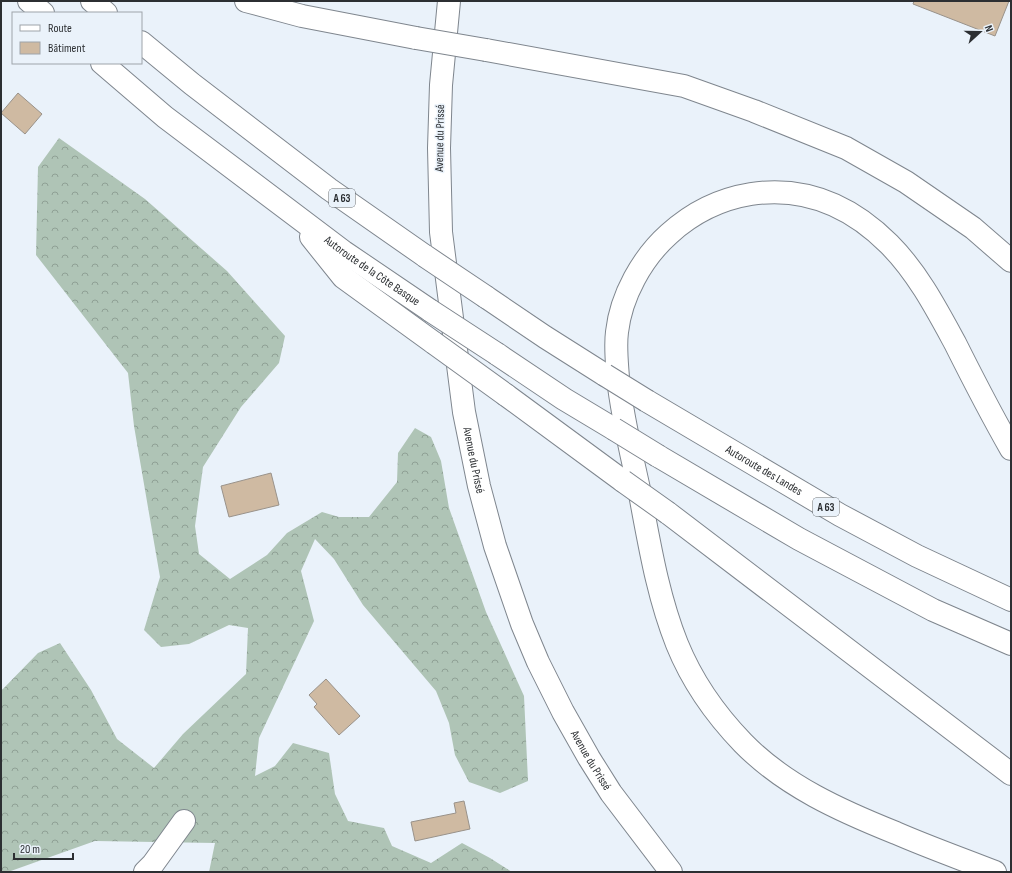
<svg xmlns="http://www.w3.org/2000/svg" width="1012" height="873" viewBox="0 0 1012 873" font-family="'Sofia Sans Condensed',sans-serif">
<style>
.forest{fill:url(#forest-crowns)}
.building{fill:#cfbaa2;stroke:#99928a}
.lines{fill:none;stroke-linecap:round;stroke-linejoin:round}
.minor-casing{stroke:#7f868e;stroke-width:24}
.major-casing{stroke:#7f868e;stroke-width:24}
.highway-casing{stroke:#7f868e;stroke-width:24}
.minor{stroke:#fff;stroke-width:22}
.major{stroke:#fff;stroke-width:22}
.highway{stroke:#fff;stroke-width:22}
.highway-bridge-casing{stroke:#7f868e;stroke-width:24;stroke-linecap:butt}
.highway-bridge{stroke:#fff;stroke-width:22}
.labels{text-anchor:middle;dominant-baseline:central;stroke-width:3;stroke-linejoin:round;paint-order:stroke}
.shield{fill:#eaf2fa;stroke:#656a6e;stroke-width:1}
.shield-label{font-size:11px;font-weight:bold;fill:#2c2f32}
.street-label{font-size:12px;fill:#2c2f32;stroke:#eaf2fa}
</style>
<defs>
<pattern id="forest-crowns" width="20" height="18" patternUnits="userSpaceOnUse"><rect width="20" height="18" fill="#afc4b6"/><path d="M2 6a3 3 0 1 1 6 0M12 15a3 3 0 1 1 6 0" fill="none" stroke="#8fa095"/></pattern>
</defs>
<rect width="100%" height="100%" fill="#eaf2fa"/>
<path class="forest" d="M59,138L145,199L227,271L285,336L279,363L241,407L203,467L195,526L199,554L230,579L267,555L287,533L322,512L339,517H369L397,482L398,453L415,428L431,437L441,461L449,508L486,612L524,696L528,781L500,793L469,782L455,755L449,723L436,691L363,605L334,559L315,539L301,571L314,621L259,738L255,776L275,766L293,743L329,753L335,794L348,821L384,828L392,846L431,863L462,843L490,858L512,872H209L215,843L95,841L8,872H1V691L38,653L60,643L91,690L117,739L154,768L183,734L246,674L248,628L229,625L189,644L161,647L144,630L160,577L134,426L128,373L36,255L38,167Z"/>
<path class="building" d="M914,1H1009L995,36L913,4Z
M18,93L42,114L25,134L1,113Z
M271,473L279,505L229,517L221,486Z
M326,679L360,716L339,735L314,707L317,704L309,695Z
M464,801L470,829L415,841L411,822L456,813L454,803Z"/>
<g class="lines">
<g class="minor-casing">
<path id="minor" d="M145,872L153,864L184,821"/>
</g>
<g class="major-casing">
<g id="major">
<path id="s1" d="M449,1L441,85L439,148L441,232L464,412L479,486L495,546L522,624L538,662L563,712L589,758L611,793L671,872"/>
</g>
</g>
<g class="highway-casing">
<g id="highway">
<path d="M29,1L43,13"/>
<path d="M92,1L106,13"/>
<path d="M246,1L302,16L416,38"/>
<path d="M141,42L192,84L329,189L425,256"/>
<path d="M486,50L684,86L754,111L846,148L906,182L973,228L1011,261"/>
<path id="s2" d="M102,63L165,117L344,252L431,311"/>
<path d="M311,237L343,277L434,343"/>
<path d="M486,297L545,337L605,375"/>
<path d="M497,354L564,399L614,429"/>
<path d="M506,395L623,481"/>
<path id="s3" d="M647,401L840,515L917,556L1011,600"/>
<path d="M658,456L799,539L933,610L1011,644"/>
<path d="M668,513L1011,774"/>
<path d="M995,872C962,859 928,847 896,833C841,811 785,786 743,743C715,714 692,681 677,644C657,594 649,541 639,489C631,452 622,416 618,378C617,363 615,347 617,332C621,296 642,258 669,234C692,213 720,199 751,194C805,186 851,206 889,244C917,272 936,308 955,343C973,379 991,414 1011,449"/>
</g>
</g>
<use href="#minor" class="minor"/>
<use href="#major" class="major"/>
<use href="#highway" class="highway"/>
<g class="highway-bridge-casing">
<path id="highway-bridge" d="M416,38L486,50
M425,256L486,297
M431,311L497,354
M434,343L506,395
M605,375L647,401
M614,429L658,456
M623,481L668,513"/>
</g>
<use href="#highway-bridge" class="highway-bridge"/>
</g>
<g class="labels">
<g class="shield">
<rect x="329" y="189" width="26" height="18" rx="3"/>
<rect x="813" y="498" width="26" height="18" rx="3"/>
</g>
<g class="shield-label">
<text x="342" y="198">A 63</text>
<text x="826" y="507">A 63</text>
</g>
<g class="street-label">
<text transform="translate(440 138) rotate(-89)">Avenue du Prissé</text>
<text stroke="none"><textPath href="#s2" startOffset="341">Autoroute de la Côte Basque</textPath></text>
<text stroke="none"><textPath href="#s1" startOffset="462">Avenue du Prissé</textPath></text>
<text stroke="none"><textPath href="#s3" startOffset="136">Autoroute des Landes</textPath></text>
<text stroke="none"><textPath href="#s1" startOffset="786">Avenue du Prissé</textPath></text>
</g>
</g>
<rect width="1012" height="873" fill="none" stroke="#2c2f32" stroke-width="4"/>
<rect x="12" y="12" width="130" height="52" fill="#eaf2fa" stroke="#9ea4aa"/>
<rect x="20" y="25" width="20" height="6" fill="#ffffff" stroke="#9ea4aa"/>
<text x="48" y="32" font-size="12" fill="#2c2f32">Route</text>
<rect x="20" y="42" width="20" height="12" fill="#cfbaa2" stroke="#9ea4aa"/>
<text x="48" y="52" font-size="12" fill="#2c2f32">Bâtiment</text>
<g transform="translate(980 32) rotate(69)" stroke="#eaf2fa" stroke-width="3" paint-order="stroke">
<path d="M0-3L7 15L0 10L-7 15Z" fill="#2c2f32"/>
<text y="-6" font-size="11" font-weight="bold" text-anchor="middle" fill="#2c2f32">N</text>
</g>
<path d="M14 853v6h59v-6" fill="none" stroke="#2c2f32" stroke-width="2"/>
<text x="20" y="853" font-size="12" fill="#2c2f32" stroke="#eaf2fa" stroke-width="3" paint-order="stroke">20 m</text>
</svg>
